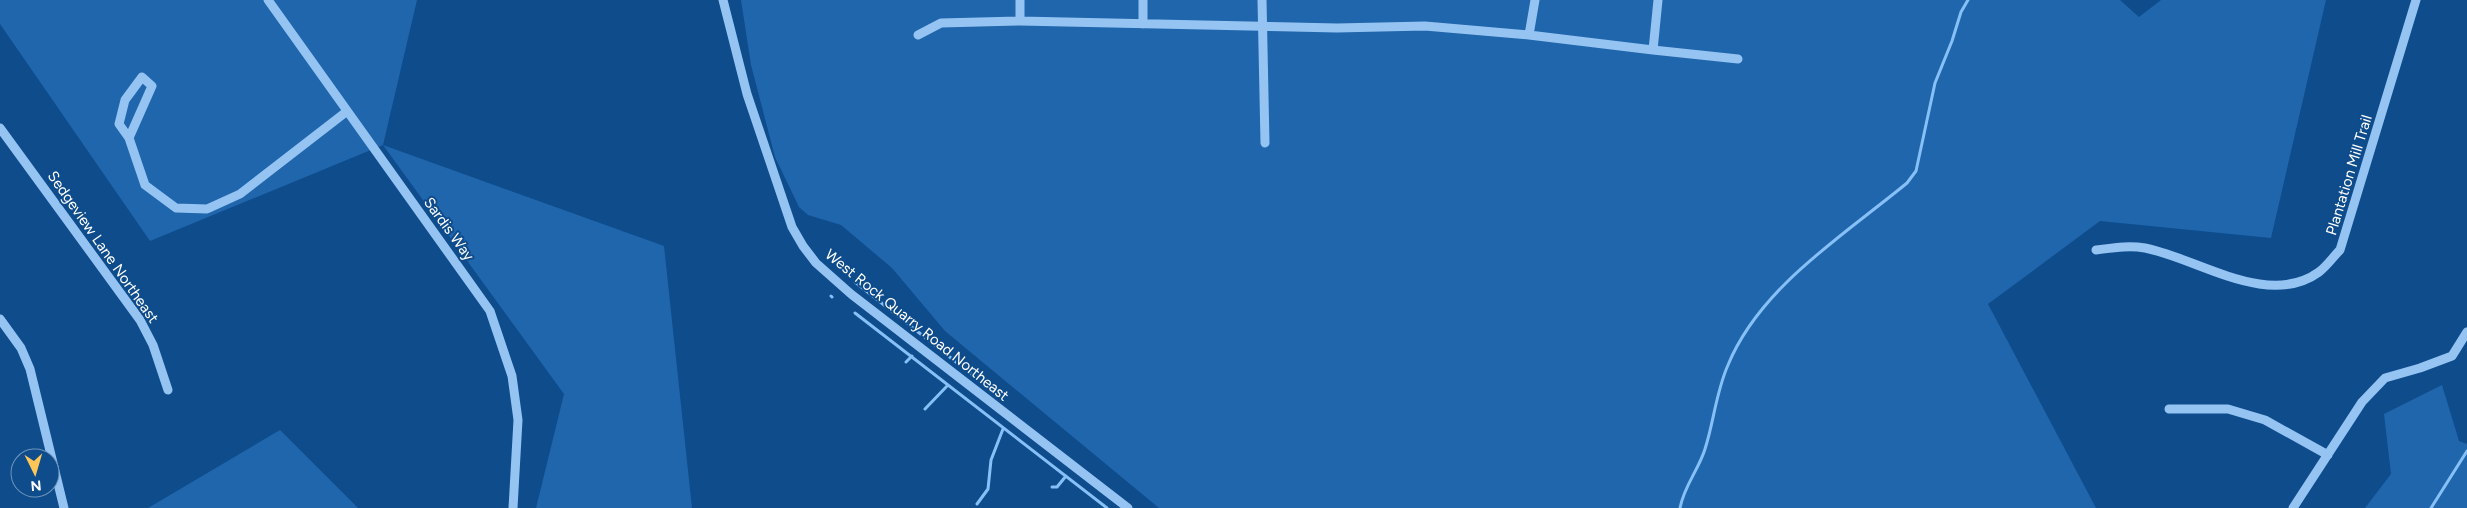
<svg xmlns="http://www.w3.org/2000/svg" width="2467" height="508" viewBox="0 0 2467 508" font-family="Figtree,sans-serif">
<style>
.green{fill:#2066ac}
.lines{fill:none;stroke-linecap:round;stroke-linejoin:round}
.stream{stroke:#86c0f7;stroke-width:3}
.minor{stroke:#95c4f3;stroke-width:9}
.labels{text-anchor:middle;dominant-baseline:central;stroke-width:4;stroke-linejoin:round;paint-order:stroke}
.street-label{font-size:15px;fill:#fff;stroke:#0e4c8c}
</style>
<rect width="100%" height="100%" fill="#0e4c8c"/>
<path class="green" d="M0,0H417L383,145L664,246L692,508H536L564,394L383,145L150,241L0,24Z
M741,0H2120L2139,17L2161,0H2326L2271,238L2100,221L1988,304L2096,508H1159L945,331L892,268L841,225L808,215L799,207L775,157L751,65Z
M2442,385L2459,441L2467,444V508H2365L2391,474L2384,414Z
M280,430L358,508H148Z"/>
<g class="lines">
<path class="stream" d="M855,282L956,362L982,382L992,386
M831,296L832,297
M855,313L1107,508
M906,362L912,356
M925,409L948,385
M1052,487H1057L1066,476
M977,504L988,489L991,460L1003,429
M1680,508C1684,486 1699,469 1705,449C1714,421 1716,392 1728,365C1760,287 1844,235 1907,183L1916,171L1935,83L1952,41L1961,12L1968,0
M2431,508L2467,451"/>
<path class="minor" d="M268,0L490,311L512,376L518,420L513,508
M723,0L747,94L792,227L803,246L816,263L851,294L1128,508
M1143,0V24
M1262,0L1265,143
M1535,0L1529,35L1653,50
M1658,0L1653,50L1738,59
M1020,21V0
M918,35L941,23L1020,21L1337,28L1425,26L1529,35
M0,128L140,320L153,345L168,390
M129,138L119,124L125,100L142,77L152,86L129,138L145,185L176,208L207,209L240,194L346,112
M2096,250C2112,248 2128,245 2145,248C2197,258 2268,309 2319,272C2327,266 2333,257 2340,250L2416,0
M0,319L21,348L30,369L64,508
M2169,409H2228L2265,420L2328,455
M2293,508L2362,402L2385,378L2420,368L2452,356L2467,332"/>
</g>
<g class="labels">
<g class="street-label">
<text transform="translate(2349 175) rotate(-73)">Plantation Mill Trail</text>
<text transform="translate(449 229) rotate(54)">Sardis Way</text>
<text transform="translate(103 247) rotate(55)">Sedgeview Lane Northeast</text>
<text transform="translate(917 325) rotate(39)">West Rock Quarry Road Northeast</text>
</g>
</g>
<g transform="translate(35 473) rotate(175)"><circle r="24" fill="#0e4c8c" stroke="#6e94ba"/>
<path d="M0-4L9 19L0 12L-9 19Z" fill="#ffc657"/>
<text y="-8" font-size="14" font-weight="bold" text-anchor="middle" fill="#ffffff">N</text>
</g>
</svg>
